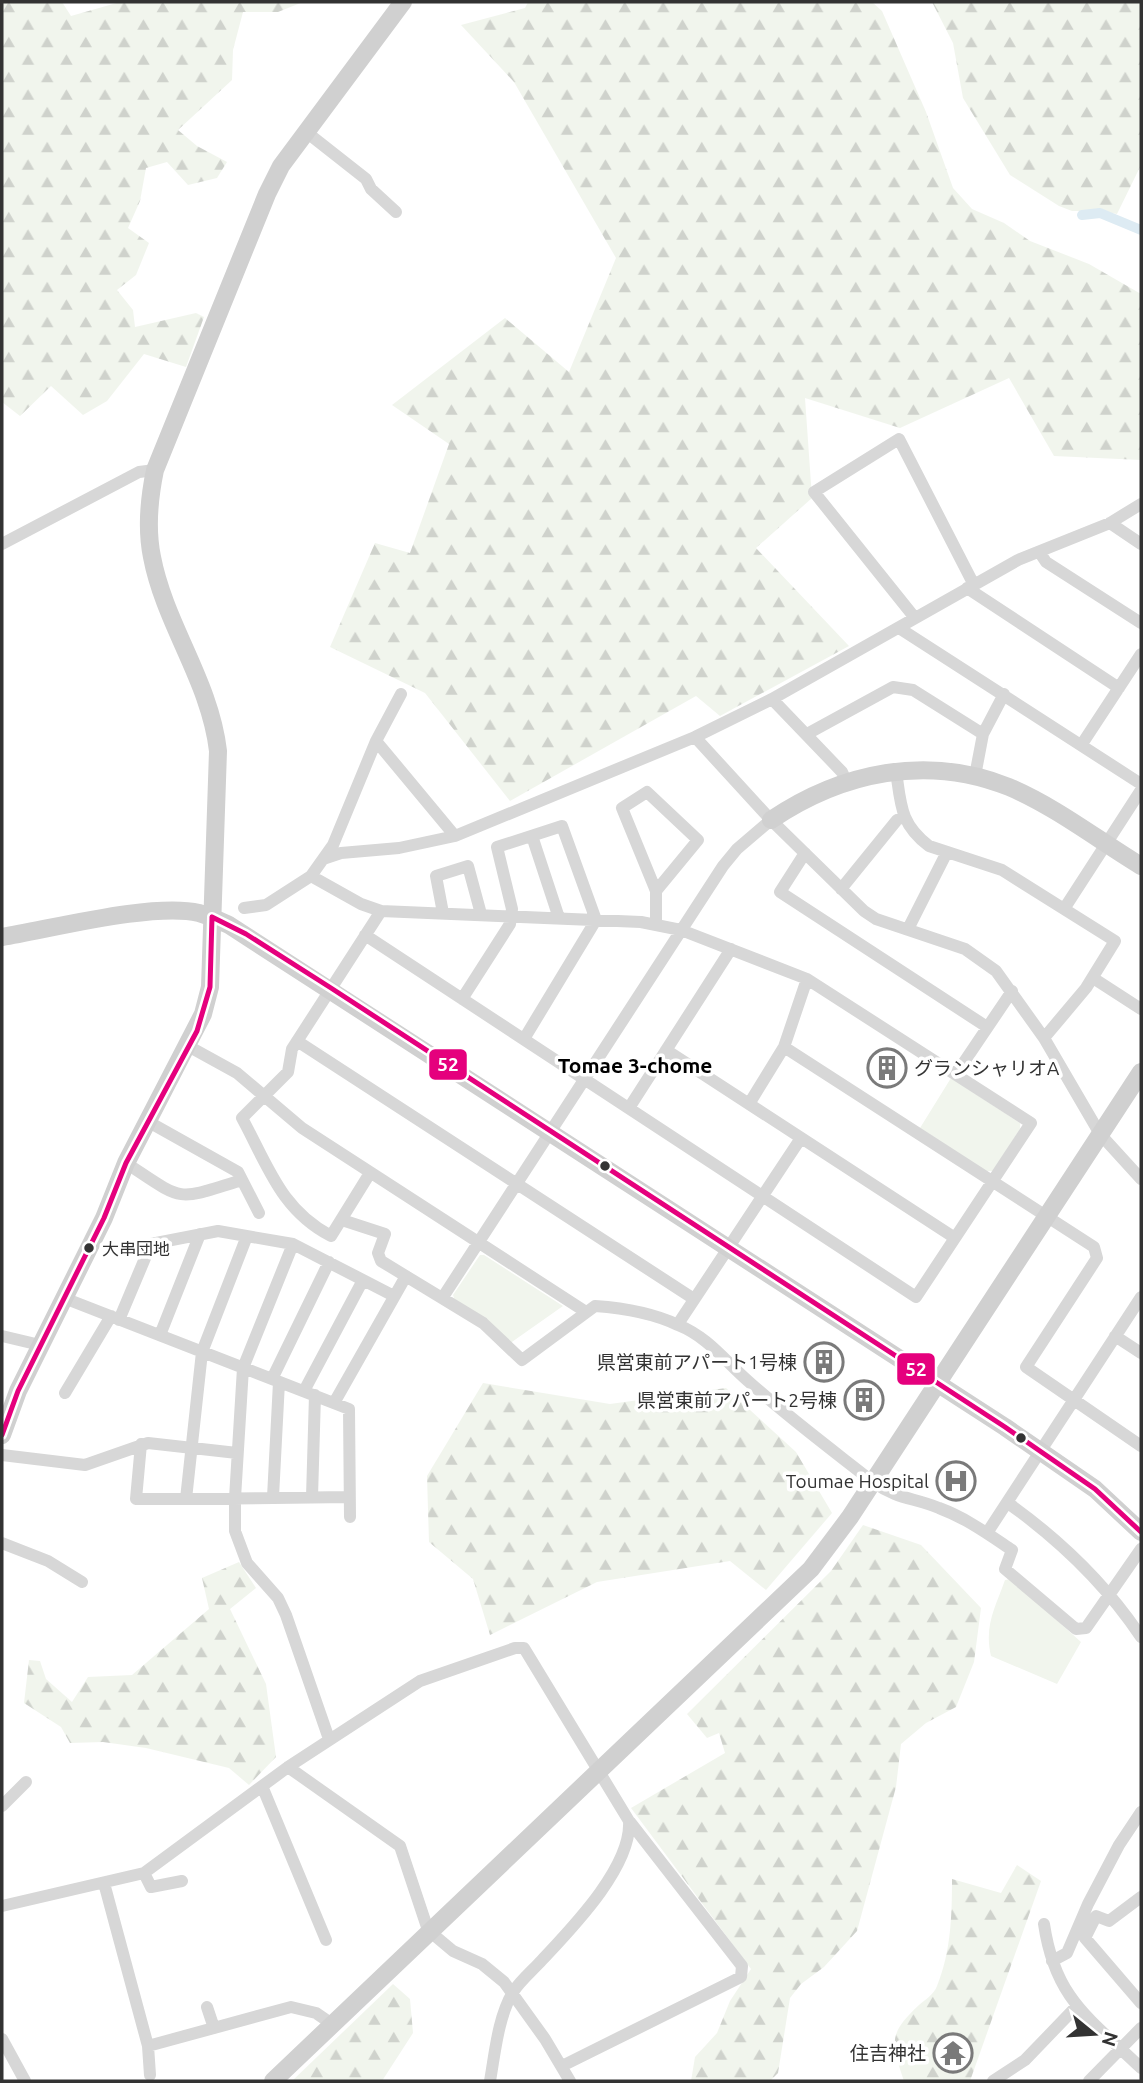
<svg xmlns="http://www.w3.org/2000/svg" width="1143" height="2083" viewBox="0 0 1143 2083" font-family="Ubuntu,'Noto Sans JP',sans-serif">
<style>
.green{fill:#f1f5ed}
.forest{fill:url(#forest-firs)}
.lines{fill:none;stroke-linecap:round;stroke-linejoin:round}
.canal{stroke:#ddebf3;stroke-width:10}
.street{stroke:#d7d7d7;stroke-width:12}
.secondary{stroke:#d0d0d0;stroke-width:18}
.bus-1-casing{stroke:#fff;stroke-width:10}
.bus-1{stroke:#e5007d;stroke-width:5}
.bus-dot{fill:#333;stroke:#fff;stroke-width:2.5}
.labels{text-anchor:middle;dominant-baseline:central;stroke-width:7;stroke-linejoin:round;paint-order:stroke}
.bus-label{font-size:17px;fill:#333;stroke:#fff;text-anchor:start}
.poi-label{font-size:19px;fill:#333;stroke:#fff;text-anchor:end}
.neighbourhood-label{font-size:21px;font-weight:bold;fill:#000;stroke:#fff}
.line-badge{stroke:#fff;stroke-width:2.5}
.badge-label{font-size:19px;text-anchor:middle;font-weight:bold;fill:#fff}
</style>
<defs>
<pattern id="forest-firs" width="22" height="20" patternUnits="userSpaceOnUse" patternTransform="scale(1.75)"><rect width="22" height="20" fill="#f1f5ed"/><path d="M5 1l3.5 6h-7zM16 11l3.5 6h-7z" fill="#cfd2cc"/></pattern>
</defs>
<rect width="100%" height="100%" fill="#fff"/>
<path class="green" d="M951,1078L1020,1123V1129L993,1171H986L920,1128Z
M480,1255H484L563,1306L509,1344L455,1301L453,1295Z
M1011,1579L1081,1642L1057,1684L991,1656C984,1626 995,1608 1005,1580Z"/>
<path class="forest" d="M2,2H62L71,16L120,2H303L278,12H243L233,50L232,80L178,130L197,146L227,162L217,178L188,185L167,162L146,168L140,201L128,228L149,243L136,275L117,290L133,310L135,327L196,313L204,317L186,367L144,354L107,401L83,415L51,386L20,416L2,402Z
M528,2H872L882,11L926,112L953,188L972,209L1004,223L1030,241L1089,264L1141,294V460L1054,456L1009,378L900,428L805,398L812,498L756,548L849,646L720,716L696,696L510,801L425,693L330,647L375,543L410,553L449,444L392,405L505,318L569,372L616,258L514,82L461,25L525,8Z
M932,2H1141V165L1117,214L1101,211H1072L1059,206L1010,175L963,98L953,43Z
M483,1383L610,1404L726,1388L796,1452L832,1513L766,1590L730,1561L597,1582L490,1635L473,1579L429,1542L427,1476Z
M863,1525L921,1545L981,1608L974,1662L956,1707L926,1723L901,1744L896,1787L857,1931L824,1967L801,1984L790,1998L778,2073L770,2081H691L695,2057L717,2033L730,2001L751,1969L631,1808L725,1753L719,1733L707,1738L687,1714L831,1571Z
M239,1562L256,1588L230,1609L266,1684L276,1757L249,1785L229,1768L146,1748L103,1742L70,1743L61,1727L24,1703L29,1660L40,1661L46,1679L72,1702L88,1677L132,1675L209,1609L202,1578Z
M1017,1865L1041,1881L970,2081H904C891,2042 888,2034 919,2005C925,2000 934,1994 937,1986C951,1952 952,1915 952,1879L1001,1893Z
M393,1984L410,1999L413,2033L382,2081H292Z"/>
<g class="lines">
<path class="canal" d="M1082,215L1100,213L1141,230"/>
<path class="street" d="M305,131L366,179L371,189L396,212
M1110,523L1141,544
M2,544L139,472L155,470
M1040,553L1046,562L1141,623
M967,588L1119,688
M915,618L814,492L899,439L974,585
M899,628L1141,784
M772,699L842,772L846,781
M807,734L893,687L913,690L983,734
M695,737L771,820L864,911L876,919L965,949L996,971L1044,1038L1100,1134L1141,1179
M376,741L455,836
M1082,744L1141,654
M896,771C901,805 900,824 929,846L1002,870L1115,941L1086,988L1044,1038
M975,776L983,734L1004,694
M532,836L559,918
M805,853L780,892L987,1027
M323,859L341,853L399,848L455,836L695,737L772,699L1018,560L1110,523L1141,504
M311,876L361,904L381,911L641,922L681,930L807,979L1031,1123L916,1297L365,935
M841,889L897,820L903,817
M244,908L266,905L311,876L333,845L376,741L401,694
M1064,909L1141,790
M443,913L436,876L468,866L481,914
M656,923V891L698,840L647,792L622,808L656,891
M908,929L947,852
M1093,978L1141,1009
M462,999L510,924L512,909L497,847L562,826L596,920L524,1039
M297,1041L694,1299
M188,1046L237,1073L302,1128L586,1312
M784,1047L1094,1247L1097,1258L1026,1367L1141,1446
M666,1050L955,1238
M956,1074L1012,991
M749,1104L784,1047L807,979
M629,1108L731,949
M147,1121L238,1172L259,1213
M126,1163C185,1202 174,1201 242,1180
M370,1173L331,1236C281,1210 268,1166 242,1118L288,1072L292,1049L381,911
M342,1220L385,1234L378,1253L381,1261L483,1323L522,1360L595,1306C623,1308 653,1313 678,1325C708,1337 725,1361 748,1381C788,1417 831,1449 873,1482C899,1500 912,1497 939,1508C966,1518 988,1534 1012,1550L1005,1569L1076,1629L1086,1628L1141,1549
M247,1236L202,1352L186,1499L349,1497
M293,1244L243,1368L235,1498V1531L247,1563L278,1598L286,1615L329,1739
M443,1297L723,866L737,849L771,820
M64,1298L349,1409L350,1517
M119,1320L151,1244L218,1231L293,1244L394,1296
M678,1324L801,1138
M160,1335L200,1234
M2,1336L40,1345
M1115,1336L1141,1353
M272,1379L329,1262
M304,1391L363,1280
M65,1393L111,1316
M334,1403L406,1276
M141,1444L136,1499H186
M2,1455L85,1465L148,1443L237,1453
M273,1497L279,1382
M312,1497L315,1395
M1008,1503C1061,1541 1105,1583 1141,1637
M987,1533L1141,1297
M2,1543L48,1561L82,1582
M288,1767L400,1846L428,1930L453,1951L482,1964L504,1982L545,2039L570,2081
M262,1786L326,1940
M2,1806L26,1782
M144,1873L151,1887L182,1881
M104,1883L148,2046L150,2075
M1141,1897L1109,1921L1096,1916L1085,1938L1141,2003
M2,1906L144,1873L288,1767L420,1681L515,1648H524L629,1821C632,1867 571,1929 542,1960C533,1970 520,1981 513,1992C498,2017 495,2053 490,2081
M1044,1924C1055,1999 1089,2018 1141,2068
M1052,1961L1067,1953L1088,1904L1119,1845L1141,1812
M207,2007L214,2028
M2,2039L25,2081
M148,2046L291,2007L316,2013L332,2024
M562,2066L741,1977L742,1966L630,1822
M993,2081L1025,2060L1077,2006
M1089,2081L1141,2028"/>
<path class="secondary" d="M771,820C842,772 927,754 1009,787C1056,807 1098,840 1141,866
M2,937C51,929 154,902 199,913C210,916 220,921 229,925L1005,1427L1095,1489L1141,1532
M2,1435L18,1391L104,1218L126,1163L203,1014L210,987L218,751C210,681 165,625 152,557C146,528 149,499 155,470L267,194L281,166L403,2
M273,2081L811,1569L850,1517L1141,1072"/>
<g class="bus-1-casing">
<path id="bus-1" d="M212,917L246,934L331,988L1005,1427L1095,1489L1141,1532
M2,1435L18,1391L104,1218L126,1163L197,1031L210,987L212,917"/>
</g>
<use href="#bus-1" class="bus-1"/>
</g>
<defs>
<g id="building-ring" transform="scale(2.0125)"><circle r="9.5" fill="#fff" stroke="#7a7a7a" stroke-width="1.5"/><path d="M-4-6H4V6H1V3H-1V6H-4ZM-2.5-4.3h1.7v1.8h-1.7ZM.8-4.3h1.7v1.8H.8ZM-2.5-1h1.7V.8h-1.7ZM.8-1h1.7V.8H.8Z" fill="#7a7a7a"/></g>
<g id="hospital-ring" transform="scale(2.0125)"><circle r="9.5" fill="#fff" stroke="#7a7a7a" stroke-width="1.5"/><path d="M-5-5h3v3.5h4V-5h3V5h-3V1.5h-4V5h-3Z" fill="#7a7a7a"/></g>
<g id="temple-ring" transform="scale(2.0125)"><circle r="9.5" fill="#fff" stroke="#7a7a7a" stroke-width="1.5"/><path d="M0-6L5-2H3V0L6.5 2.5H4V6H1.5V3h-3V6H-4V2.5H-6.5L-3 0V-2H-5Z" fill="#7a7a7a"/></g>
</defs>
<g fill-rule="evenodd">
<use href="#building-ring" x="887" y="1068"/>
<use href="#building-ring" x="824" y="1362"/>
<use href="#building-ring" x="864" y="1400"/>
<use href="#hospital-ring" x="956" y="1481"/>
<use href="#temple-ring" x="953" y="2053"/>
</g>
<g class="bus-dot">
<circle cx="605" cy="1166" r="6"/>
<circle cx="89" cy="1248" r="6"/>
<circle cx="1021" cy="1438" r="6"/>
</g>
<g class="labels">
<g class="bus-label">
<text x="102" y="1248">大串団地</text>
</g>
<g class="poi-label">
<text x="914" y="1068" text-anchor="start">グランシャリオA</text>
<text x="797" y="1362">県営東前アパート1号棟</text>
<text x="837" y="1400">県営東前アパート2号棟</text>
<text x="929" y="1481">Toumae Hospital</text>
<text x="926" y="2053">住吉神社</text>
</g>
<g class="neighbourhood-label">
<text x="635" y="1065">Tomae 3-chome</text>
</g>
</g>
<g class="line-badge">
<rect x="428" y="1048" width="40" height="33" rx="7" fill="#e5007d"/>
<rect x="896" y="1352" width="40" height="34" rx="7" fill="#e5007d"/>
</g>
<g class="badge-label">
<text x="448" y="1071">52</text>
<text x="916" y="1376">52</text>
</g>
<rect width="1143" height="2083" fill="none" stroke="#333333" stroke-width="7"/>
<g transform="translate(1094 2034) rotate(108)" stroke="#ffffff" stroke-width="5" paint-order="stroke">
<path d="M0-5L12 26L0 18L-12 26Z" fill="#333333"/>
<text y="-10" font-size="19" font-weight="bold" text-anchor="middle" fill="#333333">N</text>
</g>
</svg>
